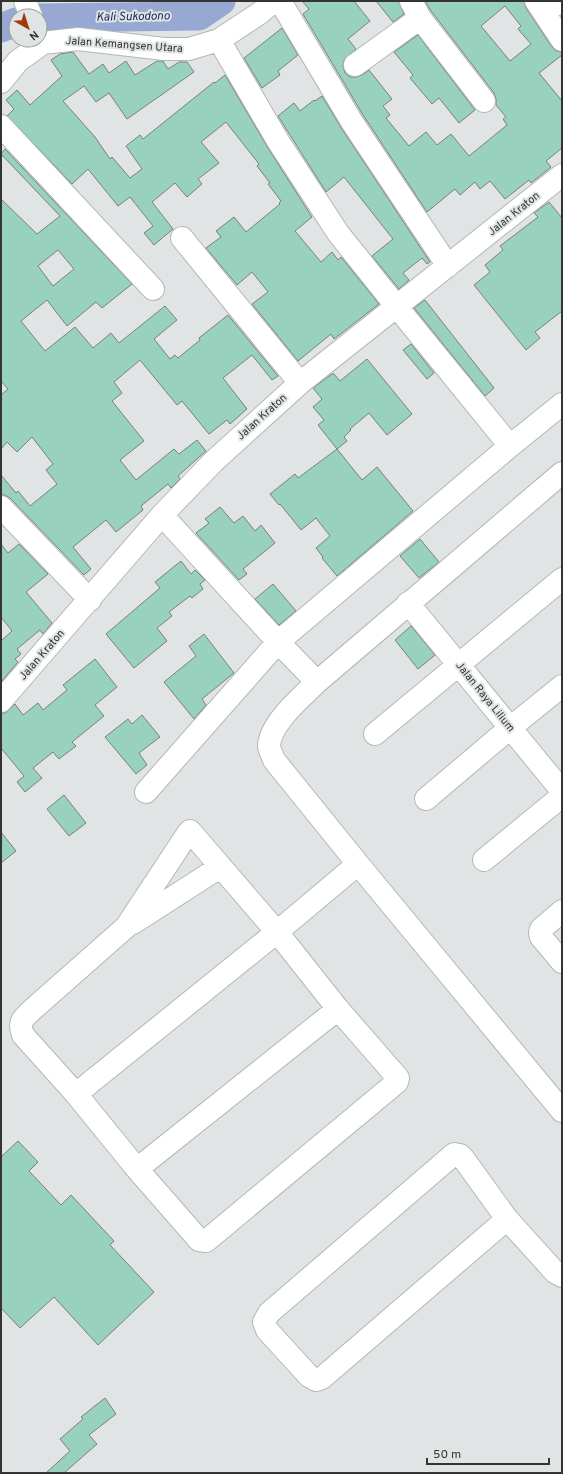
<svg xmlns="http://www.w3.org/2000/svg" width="563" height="1474" viewBox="0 0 563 1474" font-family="Overpass,sans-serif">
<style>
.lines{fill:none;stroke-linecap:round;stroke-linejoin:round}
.river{stroke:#97a8d3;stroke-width:29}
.building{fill:#98d1bd;stroke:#7c7f7e;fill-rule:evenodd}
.minor-casing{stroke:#b4b7b8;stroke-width:24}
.minor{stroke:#fff;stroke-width:22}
.labels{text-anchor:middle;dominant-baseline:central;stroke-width:4;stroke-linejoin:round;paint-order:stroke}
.street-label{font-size:11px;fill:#333434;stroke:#e0e4e4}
.water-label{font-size:12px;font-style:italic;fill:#162458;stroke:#e0e4e4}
</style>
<rect width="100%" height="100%" fill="#e0e4e4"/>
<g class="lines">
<path class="river" d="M40,18L199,16L221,1
M1,28L16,22"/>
</g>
<path class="building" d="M302,1H354L370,21L348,39L356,49L344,60L343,66L345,73L350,77H356L362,75L369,70L392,99L383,106L390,115L386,118L409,146L426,132L437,145L451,134L469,156L507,125L503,119L506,117L496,105V99L494,93L431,11L425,1H524L526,8L552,47L556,51L562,52V55L539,73L562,101V148L546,161L551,167L531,183L529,180L505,199L490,181L480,189L475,182L460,195L455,189L427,212L363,115L303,14L309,9ZM505,6L521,26L518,29L531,44L510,61L481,26Z
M376,1H399L404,14L393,22Z
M282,28L298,55L278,71L280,75L262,88L244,58Z
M418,35L475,110L459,123L439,98L432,104L410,78L413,75L394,52Z
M73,52L89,74L103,64L109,73L126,61L135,75L157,61H163L168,69L179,62H187L194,72L127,119L109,93L96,102L84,86L63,101L95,137L110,159L112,157L130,178L142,169L126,146L140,135L143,139L214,82L215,83L225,75L268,148L312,217L295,231L321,262L332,252L338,260L341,257L379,304L334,339L331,334L298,361L252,304L268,292L252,272L237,285L206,248L221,237L216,231L234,217L246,232L280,204L279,203L281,201L268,184L270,183L257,166L259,164L226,122L201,142L219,163L198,179L202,184L187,197L175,183L152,202L173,229L154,245L144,233L153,226L130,197L118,206L88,169L72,184L7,116L14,109L6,100L17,90L30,105L62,76L51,60L60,54Z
M322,96L342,129L430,262L427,264L422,258L403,273L409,280L399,289L372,256L393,239L344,177L326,192L278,116L294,103L300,111L314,100L315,101Z
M5,149L132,284L102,308L96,302L67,326L47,300L21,321L45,351L75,327L93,348L111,333L119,343L165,306L177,320L154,339L170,359L175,355L178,358L200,340L199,338L228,315L278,376L272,380L252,355L223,378L247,409L230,424L227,420L209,434L182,401L177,405L140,360L114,382L122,393L112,401L144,441L120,460L136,480L174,449L179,454L197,440L206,451L178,476L180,479L171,488L168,484L141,506L143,510L116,532L106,520L73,547L91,569L84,575L10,498L5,495H1V475L16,493L18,491L30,506L57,484L46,470L53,464L32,437L17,452L7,442L1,449V395L8,389L1,381V199L37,234L60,216L1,154ZM58,250L74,269L53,286L38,266Z
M549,202L562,218V311L535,332L540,338L526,350L474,285L490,272L485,265L503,250L500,246L538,217L534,213Z
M425,300L494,388L485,396L414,308Z
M411,344L434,373L427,379L403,350Z
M367,359L412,414L387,435L369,413L350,429L351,430L344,437L347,441L337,449L318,425L324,420L313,407L322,399L313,388L332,374H334L340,381Z
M337,449L362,480L377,467L413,511L337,576L322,558L323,557L316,548L330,536L316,518L301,530L280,504L279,505L270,494L295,474L298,478Z
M220,507L234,523L243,516L255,531L261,525L275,543L243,569L247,574L239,580L196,533L209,523L205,519Z
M420,539L439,562L419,578L400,556Z
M1,544L8,553L19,544L48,574L26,592L52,623L43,634L40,630L17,649L21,654L15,659L18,662L1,682V641L12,631L1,617Z
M181,561L191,574L195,570L205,580L200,584L203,589L192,598L190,596L169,612L172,616L157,628L167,641L134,668L106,634L160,588L155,582Z
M273,584L296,611L279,625L255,599Z
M411,626L435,655L418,669L395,640Z
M204,634L234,673L202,699L206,705L194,719L164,682L196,656L189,646Z
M95,659L117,687L95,705L104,716L72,742L76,746L59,759L53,752L33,768L42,778L25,792L17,782L24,776L1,748V713H5L15,704L23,715L38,703L43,710L67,690L63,685Z
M142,715L160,737L139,753L147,765L136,774L105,737L128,719L132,724Z
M64,795L86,823L69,836L47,809Z
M1,832L16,851L1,863Z
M18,1141L38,1162L29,1171L61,1205L71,1195L114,1241L110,1245L154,1292L98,1345L54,1297L20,1328L1,1308V1157Z
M105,1398L116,1414L89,1435L97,1444L64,1473H48L47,1472L70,1451L60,1439L83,1419L81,1417Z"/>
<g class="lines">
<g class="minor-casing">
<path id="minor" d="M25,1L31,16
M280,1L352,122L448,266
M411,1L420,18L484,101
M536,1L562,40
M544,12L561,1
M219,40L278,141L338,233L397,307L510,446
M355,65L420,18
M1,82L18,61L43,43L78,39L164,49H189L219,40L260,13L274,1
M1,126L153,289
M182,238L300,383
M562,473L317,682C302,697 270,723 269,746C269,750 273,756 274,760L358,864L562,1111
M1,507L90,600
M162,515L278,642L317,682
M408,603L562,791
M1,701L162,515L214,461L300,383L562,175
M375,734L562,579
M146,792L278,642L510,446L562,404
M426,799L510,728L562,686
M190,831L277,932L338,1009L398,1078L397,1082L206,1241L199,1240L137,1169L76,1094L23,1035C18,1021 23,1019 32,1010L126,927L188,833Z
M484,860L562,796
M562,911L541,929L540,933L541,937L562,962
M133,923L220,867
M76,1094L277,932L358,864
M137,1169L338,1009
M507,1219L322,1378L316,1380L309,1376L267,1330L264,1322L269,1313L454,1154L460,1155L463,1158L507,1219L555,1272L562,1276"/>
</g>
<use href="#minor" class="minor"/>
</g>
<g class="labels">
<g class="street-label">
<text transform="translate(124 45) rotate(4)">Jalan Kemangsen Utara</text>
<text transform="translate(514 214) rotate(-39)">Jalan Kraton</text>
<text transform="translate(262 417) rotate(-42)">Jalan Kraton</text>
<text transform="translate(42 655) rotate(-49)">Jalan Kraton</text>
<text transform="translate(485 697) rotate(51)">Jalan Raya Lilium</text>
</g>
<g class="water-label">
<text transform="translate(133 17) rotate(-1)">Kali Sukodono</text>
</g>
</g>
<rect width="563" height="1474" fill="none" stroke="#333434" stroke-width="4"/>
<g transform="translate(28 28) rotate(141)"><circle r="19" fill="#e0e4e4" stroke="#9b9e9e"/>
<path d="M0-3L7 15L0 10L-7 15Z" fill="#9f3b08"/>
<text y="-6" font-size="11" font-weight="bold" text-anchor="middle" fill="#333434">N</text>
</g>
<path d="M427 1458v6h122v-6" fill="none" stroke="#333434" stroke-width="2"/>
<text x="433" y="1458" font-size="12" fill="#333434" stroke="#e0e4e4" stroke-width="3" paint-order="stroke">50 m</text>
</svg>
